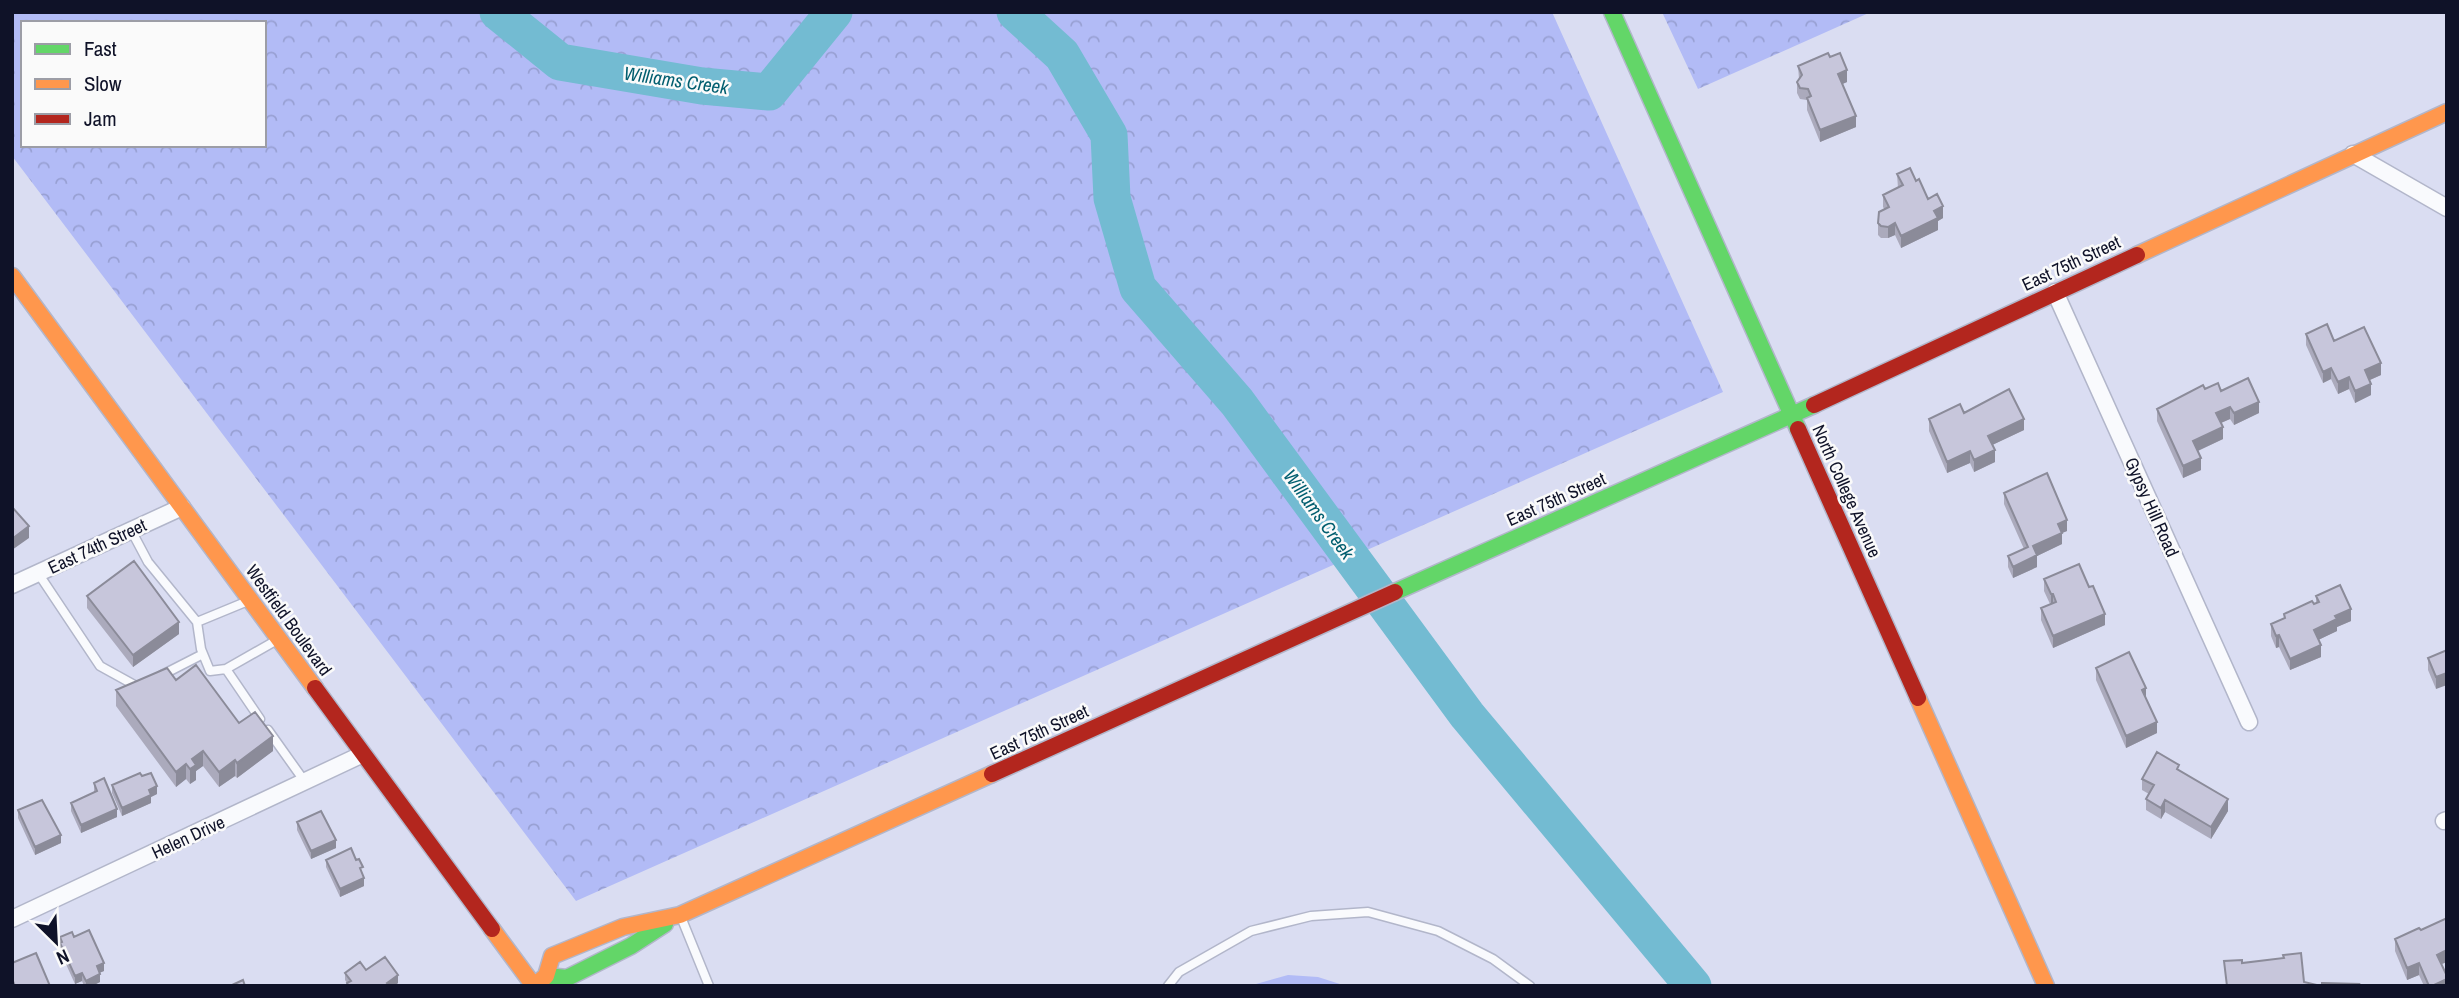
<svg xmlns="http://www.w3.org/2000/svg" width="2459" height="998" viewBox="0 0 2459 998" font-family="'Archivo Narrow',sans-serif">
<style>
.forest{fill:url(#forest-crowns);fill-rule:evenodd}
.pitch{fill:#b2bbf6}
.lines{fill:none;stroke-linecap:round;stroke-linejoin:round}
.river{stroke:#73bbd2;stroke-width:37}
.lane-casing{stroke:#b2b6ca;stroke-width:11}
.street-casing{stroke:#b2b6ca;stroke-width:19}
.fast-casing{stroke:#b2b6ca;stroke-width:19}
.slow-casing{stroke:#b2b6ca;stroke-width:19}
.jam-casing{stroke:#b2b6ca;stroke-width:19}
.lane{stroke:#f9fafd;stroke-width:8}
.street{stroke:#f9fafd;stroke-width:16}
.fast{stroke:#63d668;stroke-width:16}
.slow{stroke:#ff974d;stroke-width:16}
.jam{stroke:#b3261e;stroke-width:16}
.wall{fill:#abaabc}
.shaded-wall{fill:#8b8b99}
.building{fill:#c7c6db;stroke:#8b8b99;stroke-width:2}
.labels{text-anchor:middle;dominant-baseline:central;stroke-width:5;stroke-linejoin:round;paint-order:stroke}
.street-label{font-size:18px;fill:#0f1228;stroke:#fafafa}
.water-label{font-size:19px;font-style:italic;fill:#025e6f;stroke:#fafafa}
</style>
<defs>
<pattern id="forest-crowns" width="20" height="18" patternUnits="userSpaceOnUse" patternTransform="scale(1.75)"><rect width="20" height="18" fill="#b2bbf6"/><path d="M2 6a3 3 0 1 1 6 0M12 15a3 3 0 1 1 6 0" fill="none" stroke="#98a0d3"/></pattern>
</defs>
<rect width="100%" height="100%" fill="#daddf2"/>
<path class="forest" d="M12,12H1552L1723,392L576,901L12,156ZM23,23H264V145H23Z
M1662,12H1871L1698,89Z"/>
<path class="pitch" d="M1288,975L1318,977L1346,986H1249Z"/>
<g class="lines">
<path class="river" d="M498,12L560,62L702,86L769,92L834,12
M1015,12L1062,55L1109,135L1112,198L1138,288L1237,402L1467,715L1693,986"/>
<g class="lane-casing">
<path id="lane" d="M131,530L148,562L197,622L248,601
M38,573L100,666L138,687L141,685
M197,622L201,649L210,671L226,669L277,640
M226,669L260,719
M162,675L203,654
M268,730L305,782
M681,917L709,986
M1168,986L1179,972L1251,931L1311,916L1368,912L1438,931L1493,959L1530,986"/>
</g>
<g class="street-casing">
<path id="street" d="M2353,154L2447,208
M2055,292L2249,722
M12,585L182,507
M2444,821L2447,820
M12,919L363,754"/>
</g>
<g class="fast-casing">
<path id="fast" d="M1612,12L1798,429
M1395,592L1814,405
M546,976L567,978L631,946L665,924"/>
</g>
<g class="slow-casing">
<path id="slow" d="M2137,255L2447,112
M12,276L315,688
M1918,698L2046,986
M492,929L534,986L546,976L552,956L623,927L680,915L992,774"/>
</g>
<g class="jam-casing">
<path id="jam" d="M1814,405L2137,255
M1798,429L1918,698
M315,688L492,929
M992,774L1395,592"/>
</g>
<use href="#lane" class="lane"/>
<use href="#street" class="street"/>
<use href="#fast" class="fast"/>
<use href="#slow" class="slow"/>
<use href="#jam" class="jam"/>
</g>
<path class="wall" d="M1830,57L1847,82L1842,84L1856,127L1820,142L1807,110V100L1800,99L1797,93V82L1799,79L1798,66Z
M1897,174L1916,181L1943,218L1938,221V230L1901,248L1895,235L1888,238H1881L1878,235V223L1885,210L1883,207V195L1898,188Z
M2447,301V322L2445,313V302Z
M2306,334L2381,375L2370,380L2371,395L2355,403L2349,389L2338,394L2331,379L2323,383L2306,345Z
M2221,391L2259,413L2234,425L2230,419L2221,423L2223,439L2198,451L2201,470L2183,478L2157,421V409Z
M1964,413L2024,430L1992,445L1995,462L1974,472L1970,463L1947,473L1929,431V419Z
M2004,493L2067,531L2062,533V544L2037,556V567L2013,578L2008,567V556L2024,549L2004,504Z
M2044,579L2089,587L2105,625L2053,648L2041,620V608L2050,604L2044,591Z
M87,596L179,634L133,667L87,608Z
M2316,596L2351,621L2337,627V631L2318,640L2321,657L2290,670L2279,647L2276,648L2271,636V624L2284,619V614L2316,603Z
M2447,650L2436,689L2428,670V658Z
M2096,668L2146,699L2157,733L2126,748L2096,680Z
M176,680L239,723L273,751L237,778L235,776L219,787L203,766L196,771V780L190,784L186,779L176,787L116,706V690Z
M2179,770L2228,811L2211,839L2165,812L2161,819L2146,810V799L2149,794L2142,790V779Z
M142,776L157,794L151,797V803L122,816L112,793V785Z
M94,783L117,817L81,833L71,811V803L94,793Z
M18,810L61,843L35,855L18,818Z
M297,822L336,848L311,859L297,830Z
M326,860L363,875L364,886L340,897L326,867Z
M60,937H74L104,971L100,972V982L92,986H84L82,981L75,984L60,951Z
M2395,939L2442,964L2447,986H2424L2419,975L2407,980L2395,951Z
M366,970L398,983L394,986H347V983L345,980V973Z"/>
<path class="shaded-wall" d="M1847,70V82L1838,86V74Z
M1856,116V127L1820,142V130Z
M1943,206V218L1938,221V230L1901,248V236L1934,211Z
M1895,223V235L1888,238V227Z
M2381,363V375L2365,382V370Z
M2331,368V379L2323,383V372Z
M2349,377V389L2338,394V382Z
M2371,384V395L2355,403V391Z
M2259,402V413L2234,425V413Z
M2230,407V419L2216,425V413Z
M2024,419V430L1988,447V436Z
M2223,427V439L2193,453V441Z
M1995,450V462L1974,472V460Z
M1970,451V463L1947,473V462Z
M2201,458V470L2183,478V466Z
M2067,520V531L2062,533V544L2037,556V567L2013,578V567L2033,546L2058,524Z
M29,526V538L12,550V539Z
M2051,594H2053V605L2051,606Z
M2351,609V621L2337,627V631L2314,642V630L2335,616Z
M2105,614V625L2053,648V636Z
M179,622V634L133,667V655Z
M2279,635V647L2276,648V636Z
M2321,645V657L2290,670V659Z
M2447,673V685L2436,689V677Z
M2146,688V700L2142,690Z
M2157,722V733L2126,748V736Z
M273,736V751L237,778V763Z
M203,751V766L196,771V780L190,784V769L192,759Z
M235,760V776L219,787V772Z
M186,764V779L176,787V772Z
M157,786V794L151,797V803L122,816V808L149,790Z
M2228,799V811L2211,839V827Z
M2165,800V812L2161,819V808Z
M117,809V817L81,833V825Z
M61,835V843L35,855V847Z
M336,840V848L311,859V851Z
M364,878V886L340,897V889Z
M2447,950V962L2437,966V955Z
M104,963V971L97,974V966Z
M2419,963V975L2407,980V968Z
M82,973V981L75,984V976Z
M100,974V982L92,986H86V981Z
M398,975V983L394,986H387V983Z
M2447,979V986H2432Z"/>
<path class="building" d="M1828,53L1830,57L1840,53L1847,70L1838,74L1856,116L1820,130L1807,98L1811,96L1808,89L1800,88L1797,82L1802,75L1798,66Z
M1910,168L1916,181L1919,179L1928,199L1937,194L1943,206L1934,211L1938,218L1901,236L1895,223L1888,227L1881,226L1878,223L1879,212L1889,207L1883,195L1903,185L1897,174Z
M2327,324L2334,341L2364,327L2381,363L2365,370L2371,384L2355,391L2349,377L2338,382L2331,368L2323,372L2306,334Z
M2248,378L2259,402L2234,413L2230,407L2216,413L2223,427L2193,441L2201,458L2183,466L2157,409L2203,385L2205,389L2218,383L2221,391Z
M2009,389L2024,419L1988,436L1995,450L1974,460L1970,451L1947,462L1929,419L1960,404L1964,413Z
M2047,473L2067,520L2058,524L2062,533L2033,546L2037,555L2013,567L2008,556L2028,547L2004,493Z
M12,507L29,526L12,539Z
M134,561L179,622L133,655L87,596Z
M2079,564L2089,587L2093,586L2105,614L2053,636L2041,608L2056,602L2053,594H2051L2044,579Z
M2340,585L2351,609L2335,616L2337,619L2314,630L2321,645L2290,659L2279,635L2276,636L2271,624L2285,618L2284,614L2312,601L2314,604L2319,602L2316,596Z
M2447,650V673L2436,677L2428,658Z
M2129,652L2146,688L2142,690L2157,722L2126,736L2096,668Z
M196,665L239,723L255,712L273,736L237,763L235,760L219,772L203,751L192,759L196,765L190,769L186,764L176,772L116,690L167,668L176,680Z
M2157,752L2179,765L2177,769L2228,799L2211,827L2165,800L2161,808L2146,799L2154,785L2142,779Z
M140,773L142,776L151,773L157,786L149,790L151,795L122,808L112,785Z
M104,778L117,809L81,825L71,803L97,791L94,783Z
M42,800L61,835L35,847L18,810Z
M321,811L336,840L311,851L297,822Z
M351,848L356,860L359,859L363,867L360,868L364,878L340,889L326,860Z
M2447,918V950L2437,955L2447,976V979L2432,986H2429L2419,963L2407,968L2395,939L2419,928L2421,930Z
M89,930L104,963L97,966L100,974L86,981L82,973L75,976L60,943L62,942L60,937L72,932L74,937Z
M36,953L50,986H15L12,979V963Z
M2301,953L2304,982L2321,986H2227L2224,961L2242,960V963L2284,958L2283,955Z
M385,957L398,975L387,983L390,986H348L347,983L351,981L345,973L360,962L366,970Z
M243,980L245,986H230Z
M2322,983L2359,984L2358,986H2322Z"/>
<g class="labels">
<g class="street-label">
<text transform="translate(2071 263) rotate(-25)">East 75th Street</text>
<text transform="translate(1847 491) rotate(66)">North College Avenue</text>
<text transform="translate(1556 499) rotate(-24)">East 75th Street</text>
<text transform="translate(2152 507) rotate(66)">Gypsy Hill Road</text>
<text transform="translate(97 546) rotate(-25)">East 74th Street</text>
<text transform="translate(289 620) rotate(54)">Westfield Boulevard</text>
<text transform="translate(1039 732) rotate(-25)">East 75th Street</text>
<text transform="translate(188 837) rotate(-25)">Helen Drive</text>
</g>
<g class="water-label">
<text transform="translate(676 80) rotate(8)">Williams Creek</text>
<text transform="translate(1319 514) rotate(54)">Williams Creek</text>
</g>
</g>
<rect width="2459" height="998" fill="none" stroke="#0f1228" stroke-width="28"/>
<rect x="21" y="21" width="245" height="126" fill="#fafafa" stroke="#9c9da6" stroke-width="2"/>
<rect x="35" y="44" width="35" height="10" fill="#63d668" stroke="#9c9da6" stroke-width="2"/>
<text x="84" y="56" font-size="21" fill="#0f1228">Fast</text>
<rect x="35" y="79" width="35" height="10" fill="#ff974d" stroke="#9c9da6" stroke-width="2"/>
<text x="84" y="91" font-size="21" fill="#0f1228">Slow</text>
<rect x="35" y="114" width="35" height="10" fill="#b3261e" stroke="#9c9da6" stroke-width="2"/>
<text x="84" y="126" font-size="21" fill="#0f1228">Jam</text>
<g transform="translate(56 942) rotate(156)" stroke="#fafafa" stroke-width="5" paint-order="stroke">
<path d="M0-5L12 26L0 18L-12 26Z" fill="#0f1228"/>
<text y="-10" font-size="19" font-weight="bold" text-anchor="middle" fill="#0f1228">N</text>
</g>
</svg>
